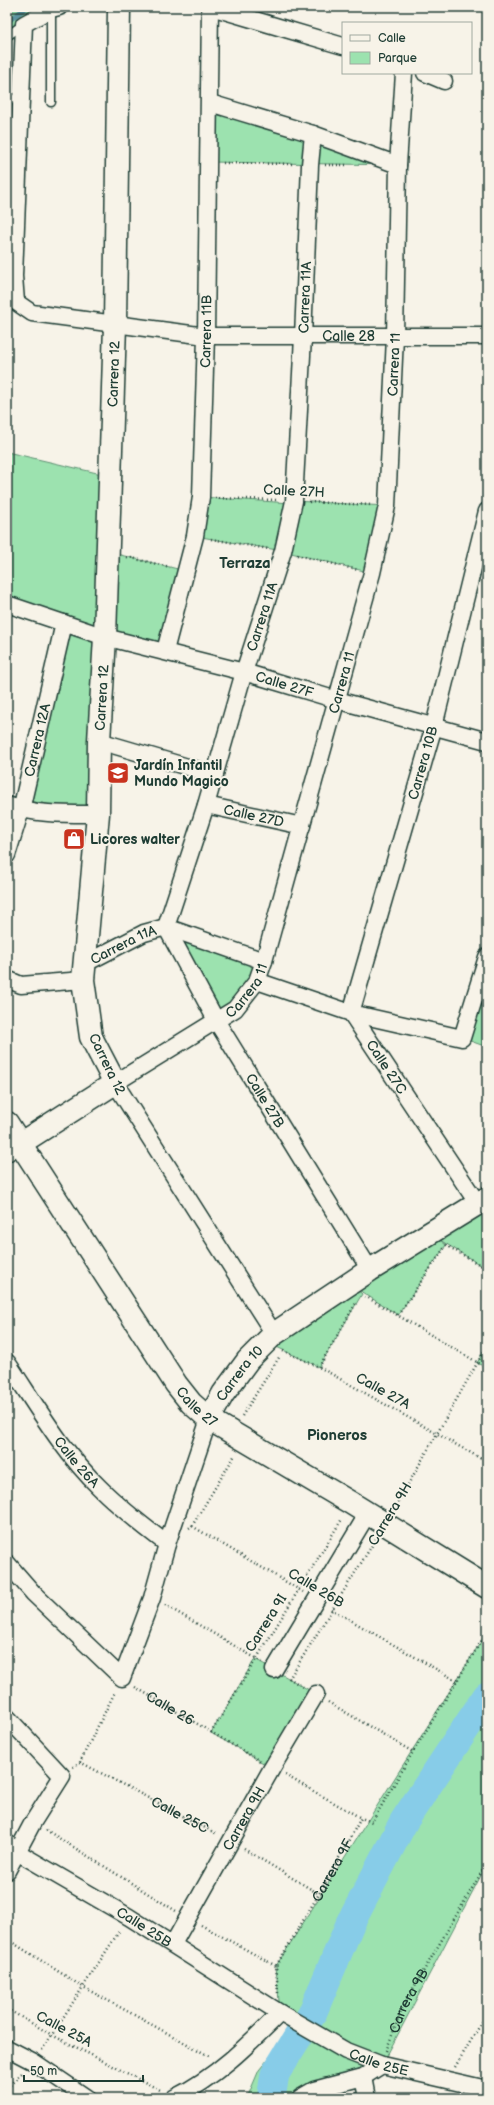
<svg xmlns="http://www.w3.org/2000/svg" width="494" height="2105" viewBox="0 0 494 2105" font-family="'Balsamiq Sans',sans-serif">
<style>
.green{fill:#9ce2af;stroke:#5e9072}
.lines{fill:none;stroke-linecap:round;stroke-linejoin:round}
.stream{stroke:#5d93a0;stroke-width:5}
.river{stroke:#87cce8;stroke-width:29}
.lane-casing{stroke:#1f3d34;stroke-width:11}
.street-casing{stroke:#1f3d34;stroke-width:19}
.secondary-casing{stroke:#1f3d34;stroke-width:25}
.path{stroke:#1f3d34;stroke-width:2.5;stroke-dasharray:1 3;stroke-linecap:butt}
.lane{stroke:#f7f3e8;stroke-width:8}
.street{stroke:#f7f3e8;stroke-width:16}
.secondary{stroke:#f7f3e8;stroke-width:22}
.labels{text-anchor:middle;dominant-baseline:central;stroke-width:4;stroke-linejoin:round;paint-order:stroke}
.street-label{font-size:14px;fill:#1f3d34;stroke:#f7f3e8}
.poi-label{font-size:14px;font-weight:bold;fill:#1f3d34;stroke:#f7f3e8;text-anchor:start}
.neighbourhood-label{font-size:15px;font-weight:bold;fill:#1f3d34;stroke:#f7f3e8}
</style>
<rect width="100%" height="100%" fill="#f7f3e8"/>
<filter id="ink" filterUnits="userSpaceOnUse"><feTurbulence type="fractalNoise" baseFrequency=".025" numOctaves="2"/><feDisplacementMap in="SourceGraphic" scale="8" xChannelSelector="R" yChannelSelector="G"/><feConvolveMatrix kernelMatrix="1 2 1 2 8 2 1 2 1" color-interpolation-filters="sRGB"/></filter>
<g filter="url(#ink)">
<path class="green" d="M7,7H61L7,37Z
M210,103L398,165L209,162Z
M7,452L110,476L108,552L186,571L165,651L105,637L98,814L21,810L64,623L7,604Z
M201,497L290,503L294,501L387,506L372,573L283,551L195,536Z
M166,927L264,961L218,1017Z
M487,957V1047L462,1038Z
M487,1197V1258L482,1266L440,1240L446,1245L398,1315L354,1287L362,1294L319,1367L266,1342Z
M487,1346V1368L477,1363Z
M487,1632V1864L382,2065L303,2098H247L259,2070L291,2031L280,2013L276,1966Z
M255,1659L316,1694L272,1768L211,1733Z"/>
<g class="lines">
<path class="stream" d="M7,22L27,7"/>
<path class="river" d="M271,2098L275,2074L312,2014L350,1924L404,1821L487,1696"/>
<g class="lane-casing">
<path id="lane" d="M51,9V102
M7,36L24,24
M7,98L21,101"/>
</g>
<g class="street-casing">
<g id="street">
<path id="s5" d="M59,7L51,9L24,24L14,276L16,302L32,313L206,336H487"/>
<path d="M211,7L343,46"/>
<path d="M425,73L444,81"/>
<path d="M210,103L313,134L398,165"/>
<path d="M487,511L434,726L351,1013L462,1038L487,957"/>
<path id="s6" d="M7,604L105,637L244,672L337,700L487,741"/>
<path id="s7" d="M165,651L195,536L201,497L206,336L210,7"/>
<path d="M99,741L215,775"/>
<path d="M7,805C36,815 68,814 98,814"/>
<path id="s8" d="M206,805L302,826"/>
<path id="s9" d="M7,855L21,810L64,623"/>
<path id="s10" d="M166,927L206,805L244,672L283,551L294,501L303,337L310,165L313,134"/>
<path id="s11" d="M166,927L217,1022L370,1270"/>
<path id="s12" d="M84,964L144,933L166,927L264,961"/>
<path d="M7,979L21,985L83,980"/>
<path id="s13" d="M257,981L351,1013L478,1204"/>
<path d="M7,1153L21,1143"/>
<path id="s14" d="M274,1334L115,1083L235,1009L257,981L264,961L372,573L387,506L395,337L398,165L404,73"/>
<path id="s15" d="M7,1362C36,1405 62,1451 99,1487C120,1508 143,1526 167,1544"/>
<path d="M7,1563L34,1594L122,1678L152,1598L167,1544L209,1419"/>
<path d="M274,1670L368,1513"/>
<path d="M7,1717L62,1776L33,1822L7,1871"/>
<path id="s16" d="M7,1843L17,1852L129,1917L280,2013L346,2051L382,2065L487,2089"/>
<path id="s17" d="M173,1944L272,1768L316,1694"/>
<path d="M7,2048L34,2062L87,2098"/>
<path d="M363,2077L367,2098"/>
<path d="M174,2098C216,2077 247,2046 280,2013"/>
<path d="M300,2098L314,2090L363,2077L382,2065"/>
</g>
</g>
<g class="secondary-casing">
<g id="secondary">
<path id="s18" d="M7,1123L176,1384L191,1403L209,1419L351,1503L487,1587"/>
<path id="s19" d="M21,1143L115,1083L91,1037L83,980L98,814L99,741L105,637L115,325L119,7"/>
<path id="s20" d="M209,1419L223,1394L248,1360L274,1334L370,1270L487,1198"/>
</g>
</g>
<g class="path">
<path d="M223,163L294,164"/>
<path d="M325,165H348"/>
<path d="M215,498L278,500"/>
<path d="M309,502L372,505"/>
<path d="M211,539L269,549"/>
<path d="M297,555L358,570"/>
<path d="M127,557L170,567"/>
<path d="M446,1245L487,1269"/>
<path d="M482,1266L487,1258"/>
<path d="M365,1296L487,1368"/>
<path d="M398,1315L445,1247"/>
<path d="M283,1351L319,1367L487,1462"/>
<path d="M319,1367L356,1303"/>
<path d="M242,1416L280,1356"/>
<path d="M394,1509L487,1346"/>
<path d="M192,1526L235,1455"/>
<path d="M189,1528L192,1526L303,1592"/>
<path d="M165,1605L262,1662"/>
<path d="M331,1609L457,1681"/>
<path d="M289,1678L303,1687"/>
<path d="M289,1679L376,1539"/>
<path id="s1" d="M135,1687L260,1761"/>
<path d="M328,1702L413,1752"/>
<path d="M211,1733L342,1519"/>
<path id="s2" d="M80,1762L217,1834"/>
<path d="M73,1767L80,1762L115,1692"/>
<path d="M285,1775L361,1818"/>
<path d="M46,1830L176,1911"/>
<path d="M244,1849L319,1894"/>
<path d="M201,1925L276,1966"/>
<path d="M7,1939L83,1987L211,2057"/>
<path id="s3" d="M278,1993L276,1966L319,1894L361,1818L372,1822L413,1752L487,1632"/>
<path d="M7,2009L52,2035L162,2091"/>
<path d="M42,2050L120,1930"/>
<path id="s4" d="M386,2051L403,2006L487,1863"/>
<path d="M455,2067L487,2014"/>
<path d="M7,2088L22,2073"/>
</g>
<use href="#lane" class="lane"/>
<use href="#street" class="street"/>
<use href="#secondary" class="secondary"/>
</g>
</g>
<defs>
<g id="school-square" transform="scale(1.15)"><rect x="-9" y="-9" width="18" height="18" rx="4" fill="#c8321e" stroke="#f7f3e8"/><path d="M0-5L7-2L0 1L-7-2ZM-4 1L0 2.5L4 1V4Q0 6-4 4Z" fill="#fff"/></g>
<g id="shop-square" transform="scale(1.15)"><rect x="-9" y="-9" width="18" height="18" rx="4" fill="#c8321e" stroke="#f7f3e8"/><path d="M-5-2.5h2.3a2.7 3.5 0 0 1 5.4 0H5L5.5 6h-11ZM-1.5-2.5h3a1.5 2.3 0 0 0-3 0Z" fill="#fff"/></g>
</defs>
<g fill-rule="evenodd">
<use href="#school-square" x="118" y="773"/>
<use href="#shop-square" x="74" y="839"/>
</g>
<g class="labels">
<g class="street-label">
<text stroke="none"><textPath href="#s10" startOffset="649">Carrera 11A</textPath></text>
<text stroke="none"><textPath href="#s7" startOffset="324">Carrera 11B</textPath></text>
<text stroke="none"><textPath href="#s5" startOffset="655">Calle 28</textPath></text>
<text stroke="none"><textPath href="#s14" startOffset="1108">Carrera 11</textPath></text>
<text stroke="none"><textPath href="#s19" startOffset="828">Carrera 12</textPath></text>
<text transform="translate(294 491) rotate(3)">Calle 27H</text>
<text stroke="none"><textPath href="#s10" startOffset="325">Carrera 11A</textPath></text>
<text stroke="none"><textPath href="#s14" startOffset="784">Carrera 11</textPath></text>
<text stroke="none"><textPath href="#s6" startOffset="289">Calle 27F</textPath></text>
<text stroke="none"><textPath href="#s19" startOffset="504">Carrera 12</textPath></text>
<text stroke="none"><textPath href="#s9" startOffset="119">Carrera 12A</textPath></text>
<text transform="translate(423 763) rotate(-74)">Carrera 10B</text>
<text stroke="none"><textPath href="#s8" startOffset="49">Calle 27D</textPath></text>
<text stroke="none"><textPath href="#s12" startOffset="44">Carrera 11A</textPath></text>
<text stroke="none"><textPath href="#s14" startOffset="460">Carrera 11</textPath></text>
<text transform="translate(107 1064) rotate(64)">Carrera 12</text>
<text stroke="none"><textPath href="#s13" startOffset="164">Calle 27C</textPath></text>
<text stroke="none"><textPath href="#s11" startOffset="200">Calle 27B</textPath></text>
<text stroke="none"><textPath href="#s20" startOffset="55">Carrera 10</textPath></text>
<text transform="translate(383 1391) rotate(29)">Calle 27A</text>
<text stroke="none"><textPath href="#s18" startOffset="342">Calle 27</textPath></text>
<text stroke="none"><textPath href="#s15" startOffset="122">Calle 26A</textPath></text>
<text transform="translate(390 1514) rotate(-59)">Carrera 9H</text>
<text transform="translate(316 1588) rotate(31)">Calle 26B</text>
<text transform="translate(266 1623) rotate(-58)">Carrera 9I</text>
<text stroke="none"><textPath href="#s1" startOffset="41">Calle 26</textPath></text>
<text stroke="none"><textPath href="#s2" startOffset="113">Calle 25C</textPath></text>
<text stroke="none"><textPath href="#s17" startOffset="144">Carrera 9H</textPath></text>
<text stroke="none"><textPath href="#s3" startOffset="138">Carrera 9F</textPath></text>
<text stroke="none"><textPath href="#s16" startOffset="161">Calle 25B</textPath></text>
<text stroke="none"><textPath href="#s4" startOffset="55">Carrera 9B</textPath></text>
<text transform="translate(64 2029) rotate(28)">Calle 25A</text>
<text stroke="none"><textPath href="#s16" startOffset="433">Calle 25E</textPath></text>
</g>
<g class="poi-label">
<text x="134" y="765">Jardín Infantil<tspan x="134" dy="16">Mundo Magico</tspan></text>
<text x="90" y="839">Licores walter</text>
</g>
<g class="neighbourhood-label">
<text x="245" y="563">Terraza</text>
<text x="337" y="1435">Pioneros</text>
</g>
</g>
<rect width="494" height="2105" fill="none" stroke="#f7f3e8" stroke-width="24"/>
<rect x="12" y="12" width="470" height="2081" fill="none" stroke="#1f3d34" stroke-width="1.5" filter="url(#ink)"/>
<rect x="342" y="22" width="130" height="52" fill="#f7f3e8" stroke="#a1aaa0"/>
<rect x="350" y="35" width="20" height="6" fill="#f7f3e8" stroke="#a1aaa0"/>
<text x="378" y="42" font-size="12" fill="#1f3d34">Calle</text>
<rect x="350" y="52" width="20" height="12" fill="#9ce2af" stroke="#a1aaa0"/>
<text x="378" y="62" font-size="12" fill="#1f3d34">Parque</text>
<path d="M24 2075v6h119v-6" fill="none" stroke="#1f3d34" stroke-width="2"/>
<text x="30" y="2075" font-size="12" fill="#1f3d34" stroke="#f7f3e8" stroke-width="3" paint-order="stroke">50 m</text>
</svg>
